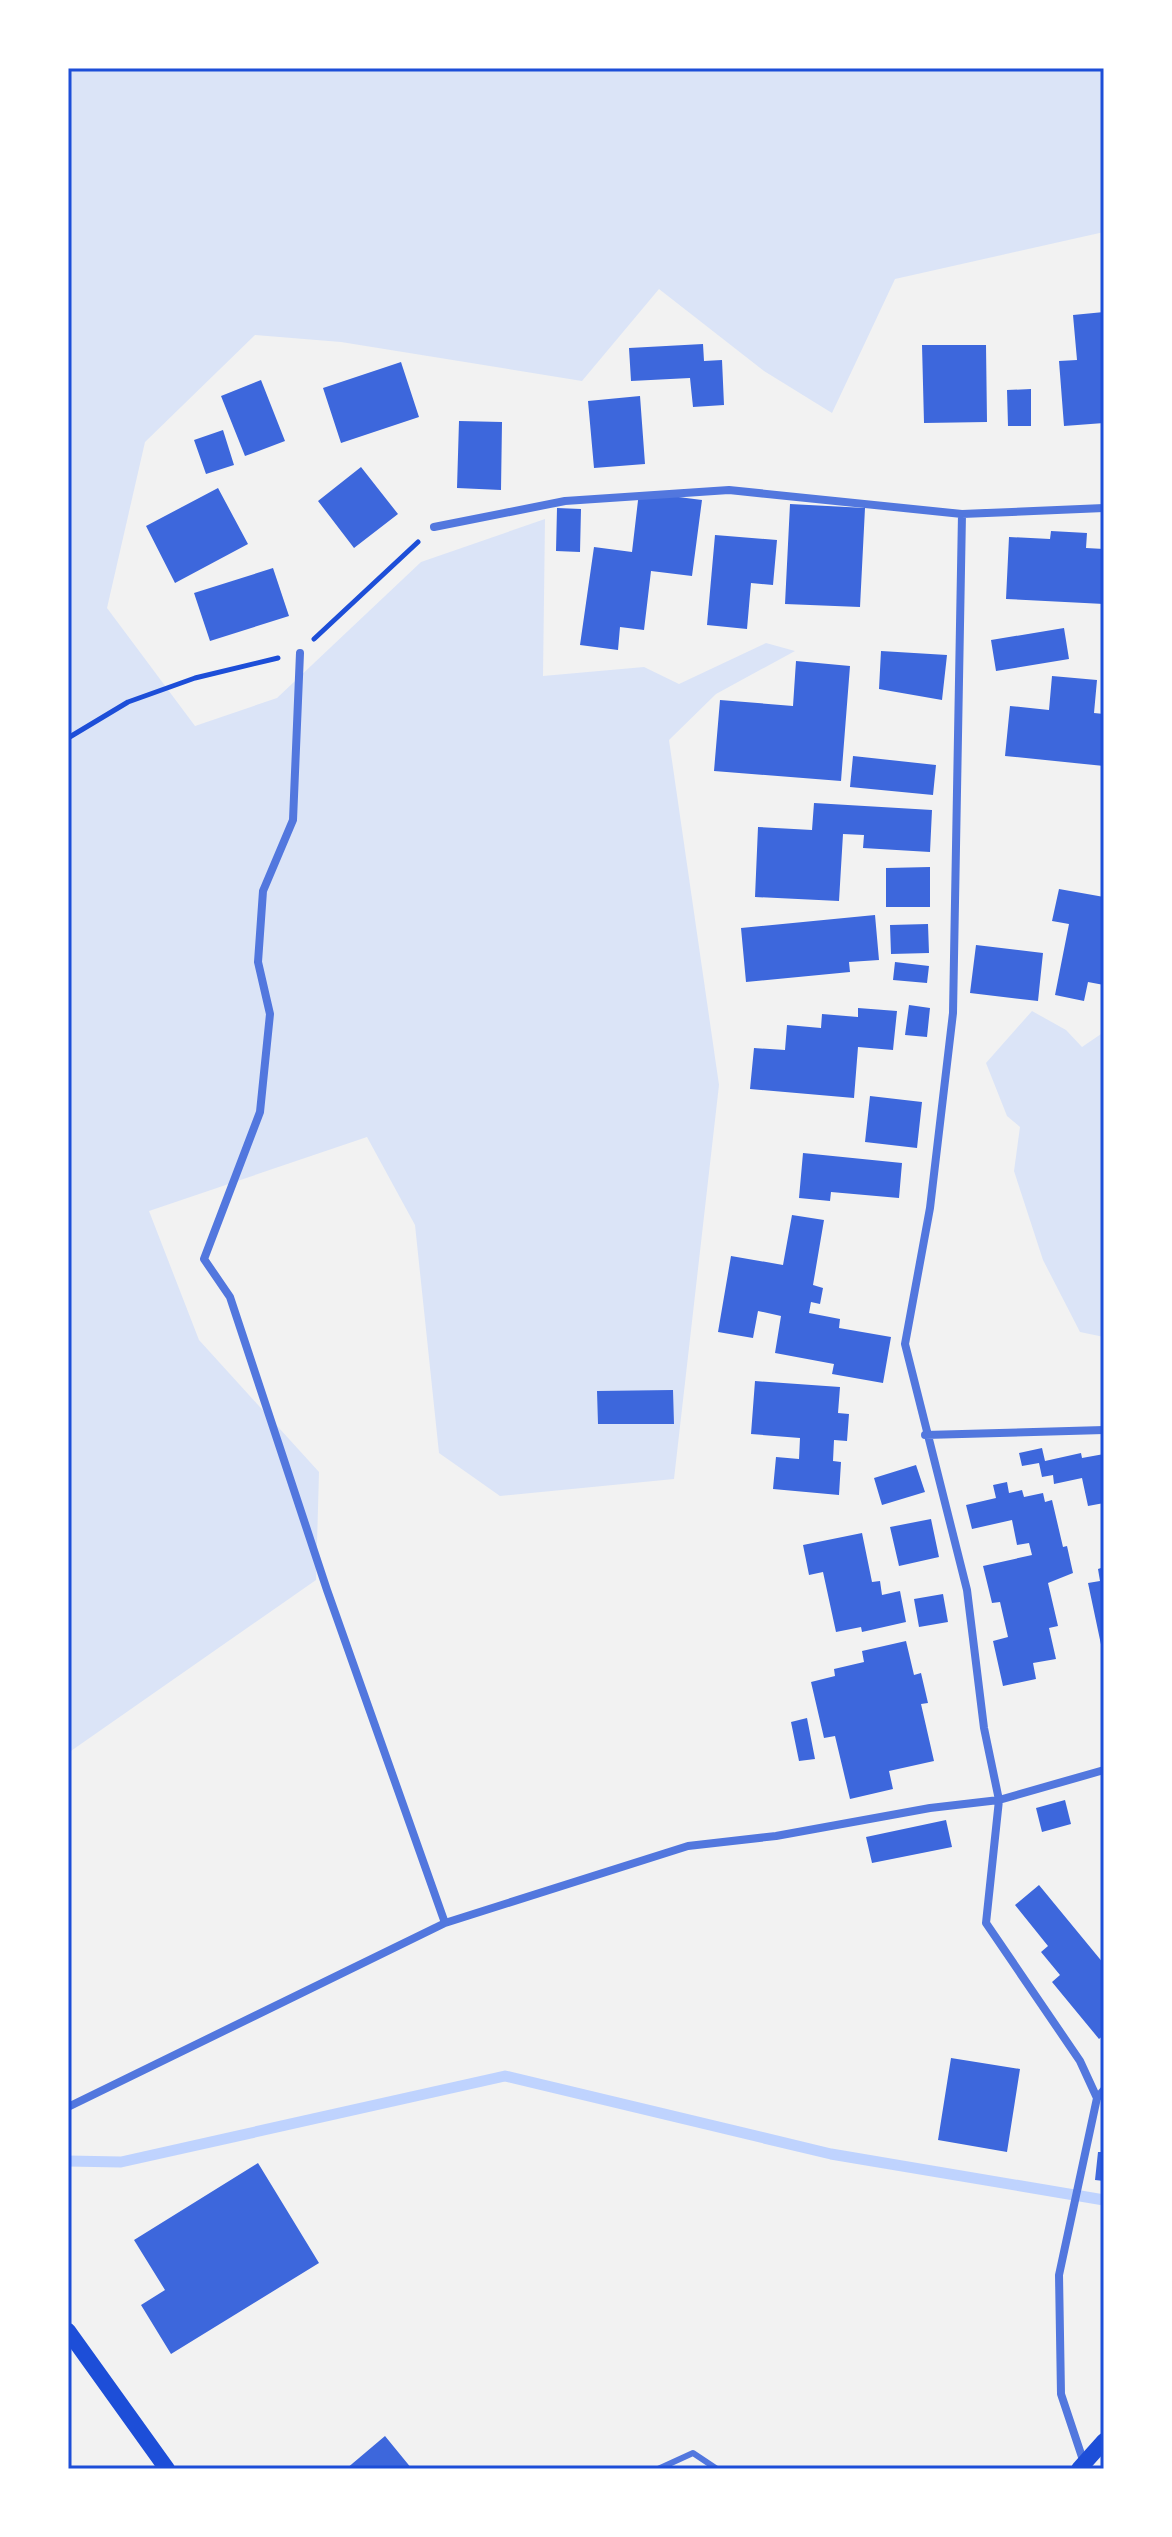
<svg xmlns="http://www.w3.org/2000/svg" width="1172" height="2537" viewBox="0 0 1172 2537" font-family="'Varela Round',sans-serif">
<style>
.green{fill:#dbe4f7}
.lines{fill:none;stroke-linecap:round;stroke-linejoin:round}
.stream{stroke:#bfd3fe;stroke-width:11}
.building{fill:#3d67dc}
.path{stroke:#1d4ed8;stroke-width:5}
.service{stroke:#5277de;stroke-width:6}
.minor{stroke:#5277de;stroke-width:8}
.secondary{stroke:#1d4ed8;stroke-width:16}
.neatline{fill:none;stroke:#1d4ed8;stroke-width:3}
</style>
<rect width="100%" height="100%" fill="#f2f2f2"/>
<path class="green" d="M68,68H1104V232L895,279L832,413L764,371L659,289L582,381L341,342L255,335L145,442L107,608L195,726L277,698L421,562L545,519L543,676L644,667L679,684L766,643L795,651L716,694L669,740L719,1085L674,1479L500,1496L439,1453L415,1225L367,1137L149,1211L199,1340L319,1472L316,1580L68,1753Z
M1032,1011L1066,1030L1082,1047L1104,1032V1337L1080,1332L1043,1260L1014,1171L1020,1127L1007,1116L986,1063Z"/>
<g class="lines">
<path class="stream" d="M68,2161L121,2162L505,2076L831,2154L1104,2200"/>
</g>
<path class="building" d="M1104,312V423L1064,426L1059,361L1077,360L1073,315Z
M703,344L704,361L722,360L724,405L693,407L690,378L631,381L629,348Z
M922,345H986L987,422L924,423Z
M401,362L419,417L341,443L323,388Z
M261,380L285,441L245,456L221,396Z
M1031,389V426H1008L1007,390Z
M640,396L645,464L594,468L588,401Z
M459,421L502,422L501,490L457,488Z
M223,430L234,465L206,474L194,440Z
M361,467L398,514L354,548L318,501Z
M218,488L248,544L175,583L146,526Z
M639,492L702,500L692,576L651,571L644,630L620,627L618,650L580,645L594,547L632,552Z
M790,504L865,508L860,607L785,604Z
M557,508L581,509L580,552L556,551Z
M1051,531L1087,533L1086,548L1104,549V604L1006,599L1009,537L1050,539Z
M715,535L777,540L773,585L751,583L747,629L707,625Z
M273,568L289,616L210,641L194,593Z
M1064,628L1069,659L996,671L991,640Z
M881,651L947,655L942,700L879,689Z
M796,661L850,666L841,781L714,771L720,700L793,706Z
M1052,676L1097,680L1094,713L1104,714V766L1005,756L1010,706L1049,710Z
M853,756L936,765L933,795L850,787Z
M814,803L932,810L930,852L863,848L864,835L843,834L839,901L755,897L758,827L812,830Z
M930,867V907H886V868Z
M1059,889L1104,897V985L1088,982L1084,1001L1055,995L1069,924L1052,921Z
M875,915L879,960L849,962L850,972L746,982L741,928Z
M928,924L929,953L891,954L890,925Z
M976,945L1043,953L1038,1001L970,993Z
M895,962L929,966L927,983L893,980Z
M909,1005L930,1008L927,1037L905,1035Z
M858,1008L897,1011L893,1050L858,1047L854,1098L750,1089L754,1048L785,1050L787,1025L821,1028L822,1014L858,1017Z
M870,1096L922,1102L917,1148L865,1142Z
M803,1153L902,1163L899,1198L831,1192L830,1201L799,1198Z
M792,1215L824,1220L813,1285L823,1288L820,1304L811,1302L809,1313L840,1319L839,1328L891,1337L883,1383L832,1374L834,1364L775,1353L781,1316L758,1311L753,1338L718,1332L731,1256L783,1265Z
M755,1381L840,1387L838,1413L849,1414L847,1441L834,1440L833,1461L841,1462L839,1495L773,1489L776,1457L799,1459L800,1438L751,1434Z
M673,1390L674,1424H598L597,1391Z
M1042,1448L1045,1461L1081,1453L1082,1458L1104,1454V1503L1088,1506L1082,1478L1054,1484L1053,1475L1042,1477L1039,1463L1022,1466L1019,1453Z
M916,1465L925,1492L882,1505L874,1478Z
M1007,1482L1009,1493L1022,1490L1024,1497L1043,1493L1045,1502L1052,1500L1063,1547L1067,1546L1073,1573L1048,1583L1058,1626L1049,1628L1056,1659L1033,1663L1036,1679L1003,1686L993,1641L1008,1637L1000,1602L992,1603L983,1566L1032,1555L1029,1543L1017,1545L1012,1520L972,1529L966,1505L996,1498L993,1485Z
M931,1519L939,1557L899,1566L890,1527Z
M862,1533L872,1582L880,1581L882,1595L900,1591L906,1622L862,1632L861,1627L836,1632L823,1572L809,1575L803,1545Z
M1104,1567V1654H1103L1088,1583L1100,1581L1098,1569Z
M943,1594L948,1622L919,1627L914,1599Z
M906,1641L914,1675L921,1673L928,1703L921,1704L934,1761L889,1771L893,1789L850,1799L835,1736L824,1738L811,1682L835,1676L834,1669L864,1662L862,1651Z
M807,1718L815,1759L799,1761L791,1722Z
M1065,1800L1071,1824L1042,1832L1036,1808Z
M946,1820L952,1847L872,1863L866,1837Z
M1039,1885L1104,1964V2035L1099,2039L1052,1982L1060,1975L1041,1952L1048,1946L1015,1905Z
M951,2058L1020,2069L1007,2152L938,2140Z
M1098,2152H1104V2181L1095,2180Z
M258,2163L319,2263L171,2354L141,2305L165,2290L134,2240Z
M385,2436L412,2469H346Z"/>
<g class="lines">
<path class="path" d="M314,639L418,542
M68,738L128,702L195,678L278,658"/>
<path class="service" d="M658,2469L693,2453L717,2469"/>
<path class="minor" d="M962,514L953,1013L930,1208L905,1344L967,1590L984,1728L999,1800L986,1923L1080,2061L1097,2098
M434,527L565,501L729,490L962,514L1104,508
M300,653L293,820L263,891L258,962L270,1014L260,1112L204,1259L230,1297L327,1590L445,1923
M925,1435L1104,1430
M68,2107L445,1923L688,1846L776,1836L930,1808L999,1800L1104,1770
M1084,2463L1061,2394L1059,2275L1097,2098L1104,2090"/>
<path class="secondary" d="M68,2331L167,2469
M1079,2469L1104,2441"/>
</g>
<rect width="1172" height="2537" fill="none" stroke="#ffffff" stroke-width="140"/>
<rect x="70" y="70" width="1032" height="2397" class="neatline"/>
</svg>
